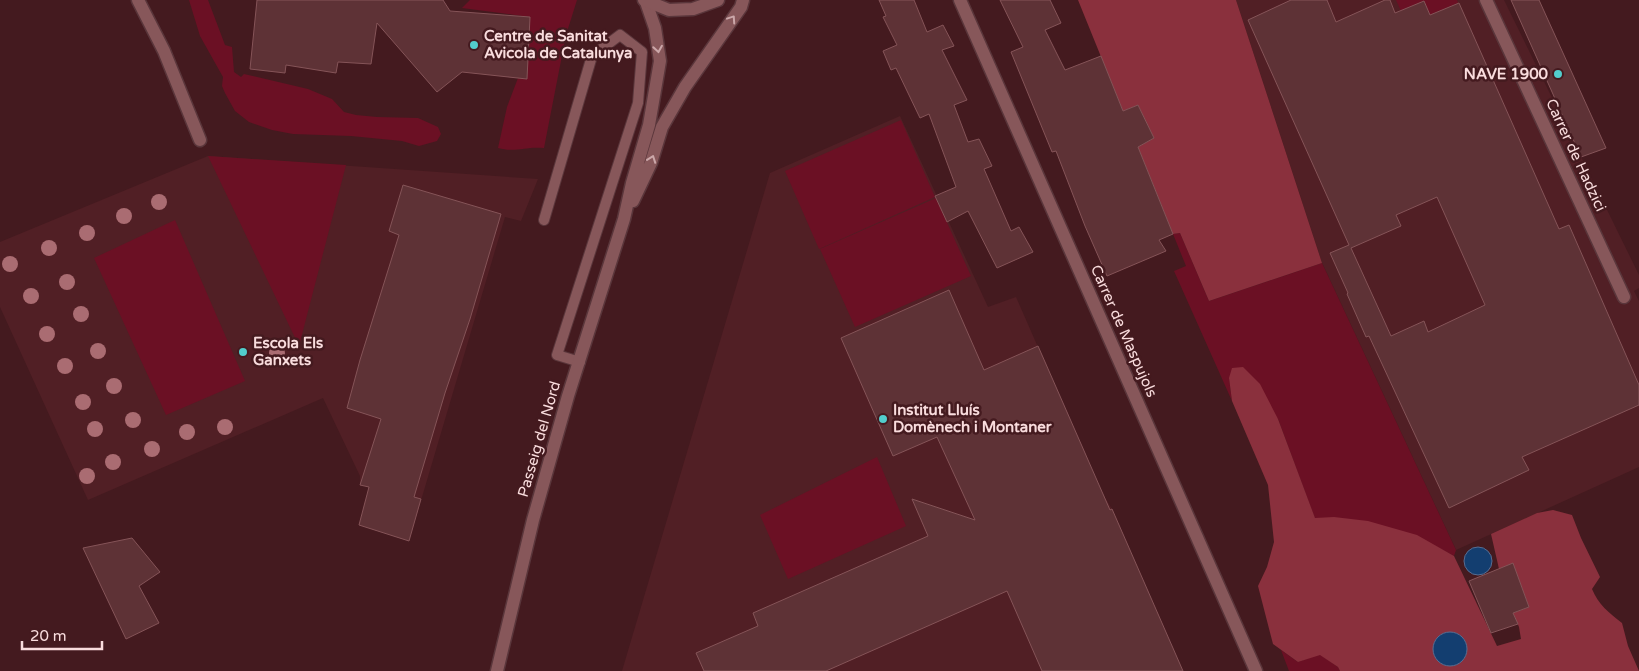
<svg xmlns="http://www.w3.org/2000/svg" width="1639" height="671" viewBox="0 0 1639 671" font-family="'Varela Round',sans-serif">
<style>
.built{fill:#511f25}
.green{fill:#6b1024}
.forest{fill:#8a303d}
.water{fill:#133e70;stroke:#586d91}
.building{fill:#5e3236;stroke:#855458;fill-rule:evenodd}
.lines{fill:none;stroke-linecap:round;stroke-linejoin:round}
.service-casing{stroke:#5a363b;stroke-width:12}
.minor-casing{stroke:#5a363b;stroke-width:15}
.tertiary-casing{stroke:#5a363b;stroke-width:15}
.service{stroke:#87575a;stroke-width:10}
.minor{stroke:#87575a;stroke-width:12}
.tertiary{stroke:#87575a;stroke-width:12}
.tree{fill:#aa6c72}
.oneway{stroke:#cba7a9}
.poi-dot{fill:#52cdcc;stroke:#441a1f;stroke-width:2}
.labels{text-anchor:middle;dominant-baseline:central;stroke-width:5;stroke-linejoin:round;paint-order:stroke}
.poi-label{font-size:15px;font-weight:bold;fill:#f9dcdd;stroke:#441a1f;text-anchor:start}
.street-label{font-size:15px;fill:#f9dcdd;stroke:#441a1f}
</style>
<rect width="100%" height="100%" fill="#441a1f"/>
<path class="built" d="M1236,0H1504L1639,275V288L1634,291L1639,301V467L1456,550L1322,263Z
M900,116L988,307L1016,297L1101,491L1112,509L1183,671H622L770,173Z
M208,156L538,179L521,221L505,217L409,541L359,525L369,487L360,485V476L323,398L88,500L0,307V242Z"/>
<path class="green" d="M189,0H208L225,45L232,47L234,72L241,77L244,74L308,89L332,99L344,112L356,115L377,117L418,118L438,127L441,134L437,141L419,146L402,141L351,136L293,134L272,130L249,122L235,111L225,93L222,86L223,77L200,36Z
M470,0H577L566,35L544,148C525,146 517,153 498,148L507,107L518,78L527,79L530,17L462,8Z
M1396,0H1457L1458,3L1430,15L1424,1L1401,11Z
M901,120L935,197L819,249L785,171Z
M208,156L346,165L299,346Z
M936,198L971,276L855,327L820,249Z
M175,220L245,381L166,415L94,258Z
M1180,233L1209,301L1322,263L1456,550L1454,556C1412,532 1364,516 1315,519L1278,419L1229,378L1232,401L1174,271L1186,266L1173,234Z
M877,457L906,526L788,579L760,515Z
M1281,650L1298,662L1320,654L1338,667L1340,671H1289Z"/>
<path class="forest" d="M1078,0H1236L1322,263L1209,301L1180,233L1173,234L1138,147L1154,138L1138,105L1123,111Z
M1243,367L1260,384L1278,419L1315,518L1334,517L1368,521L1417,535L1454,556L1497,646L1521,639L1519,627L1513,613L1529,607L1513,564L1499,569L1491,534L1537,513L1553,510L1572,515L1581,538L1600,577L1592,589C1598,604 1609,613 1622,623L1628,646L1639,671H1340L1338,667L1320,655L1298,662L1273,644L1258,586L1267,567L1274,542L1268,485L1232,401L1229,378L1232,368Z"/>
<path class="water" d="M1464 561a14 14 0 1 1 28 0a14 14 0 1 1-28 0Z
M1433 649a17 17 0 1 1 34 0a17 17 0 1 1-34 0Z"/>
<path class="building" d="M257,0H443L450,11L530,17L527,79L462,72L437,92L377,23L371,64L338,62L336,73L286,65L285,73L250,69Z
M879,0H914L927,32L943,25L954,46L942,50L967,100L954,105L968,142L979,139L992,166L984,169L1011,231L1019,227L1033,252L997,268L968,211L947,222L935,196L956,187L929,114L920,118L896,68L891,70L883,51L897,45L883,17L886,16Z
M1000,0H1050L1061,23L1045,30L1065,70L1101,56L1123,111L1138,105L1154,138L1138,147L1173,234L1159,240L1166,251L1107,276L1085,226L1056,151L1052,152L1011,52L1023,47Z
M1291,0H1327L1336,22L1385,0H1390L1395,13L1424,1L1430,15L1459,3L1559,229L1569,225L1639,385V405L1522,457L1529,470L1449,508L1369,336L1366,337L1347,294L1348,293L1330,253L1349,245L1248,20ZM1437,197L1485,305L1428,332L1424,321L1391,336L1351,248L1401,226L1396,215Z
M1511,0H1539L1606,148L1581,157Z
M403,185L501,214L470,319L445,393L414,497L421,499L409,541L359,525L369,487L360,485L381,419L347,408L360,360L399,235L389,231Z
M949,290L984,370L1038,346L1110,510L1112,509L1183,671H1042L1007,591L826,671H704L696,653L758,626L753,613L928,536L912,499L975,520L937,437L893,456L841,338Z
M132,538L160,572L139,586L159,623L126,639L83,548Z
M1513,563L1529,607L1513,613L1518,624L1491,633L1469,581Z"/>
<g class="lines">
<g class="service-casing">
<path id="service" d="M544,220L592,56L620,35L642,52L638,103L557,355L580,362"/>
</g>
<g class="minor-casing">
<path id="minor" d="M138,0L164,51L200,140
M960,0L1256,671
M1486,0L1624,297
M633,201L651,163L662,127L685,87L741,7L743,0
M497,671L533,520L568,396L624,219L632,183L649,125L660,61L655,28L646,2"/>
</g>
<g class="tertiary-casing">
<path id="tertiary" d="M644,0L669,10L693,9L718,0"/>
</g>
<use href="#service" class="service"/>
<use href="#minor" class="minor"/>
<use href="#tertiary" class="tertiary"/>
</g>
<g class="tree">
<circle cx="159" cy="202" r="8"/>
<circle cx="124" cy="216" r="8"/>
<circle cx="87" cy="233" r="8"/>
<circle cx="49" cy="248" r="8"/>
<circle cx="10" cy="264" r="8"/>
<circle cx="67" cy="282" r="8"/>
<circle cx="31" cy="296" r="8"/>
<circle cx="81" cy="314" r="8"/>
<circle cx="47" cy="334" r="8"/>
<circle cx="98" cy="351" r="8"/>
<circle cx="277" cy="353" r="8"/>
<circle cx="65" cy="366" r="8"/>
<circle cx="114" cy="386" r="8"/>
<circle cx="83" cy="402" r="8"/>
<circle cx="133" cy="420" r="8"/>
<circle cx="225" cy="427" r="8"/>
<circle cx="95" cy="429" r="8"/>
<circle cx="187" cy="432" r="8"/>
<circle cx="152" cy="449" r="8"/>
<circle cx="113" cy="462" r="8"/>
<circle cx="87" cy="476" r="8"/>
</g>
<defs><path id="oneway-chevron" d="M-2-3.5L2.5 0L-2 3.5" fill="none" stroke-width="1.6" stroke-linecap="round" stroke-linejoin="round" transform="scale(1.25)"/></defs>
<g class="oneway">
<use href="#oneway-chevron" transform="translate(732 19) rotate(-56)"/>
<use href="#oneway-chevron" transform="translate(658 49) rotate(81)"/>
<use href="#oneway-chevron" transform="translate(652 159) rotate(-70)"/>
</g>
<g class="poi-dot">
<circle cx="474" cy="45" r="5"/>
<circle cx="1558" cy="74" r="5"/>
<circle cx="243" cy="352" r="5"/>
<circle cx="883" cy="419" r="5"/>
</g>
<g class="labels">
<g class="poi-label">
<text x="484" y="36">Centre de Sanitat<tspan x="484" dy="17">Avicola de Catalunya</tspan></text>
<text x="1548" y="74" text-anchor="end">NAVE 1900</text>
<text x="253" y="343">Escola Els<tspan x="253" dy="17">Ganxets</tspan></text>
<text x="893" y="410">Institut Lluís<tspan x="893" dy="17">Domènech i Montaner</tspan></text>
</g>
<g class="street-label">
<text transform="translate(1576 155) rotate(65)">Carrer de Hadzici</text>
<text transform="translate(1124 331) rotate(66)">Carrer de Maspujols</text>
<text transform="translate(539 439) rotate(-74)">Passeig del Nord</text>
</g>
</g>
<path d="M22 641v8h80v-8" fill="none" stroke="#f9dcdd" stroke-width="2.5"/>
<text x="30" y="641" font-size="15" fill="#f9dcdd" stroke="#441a1f" stroke-width="4" paint-order="stroke">20 m</text>
</svg>
